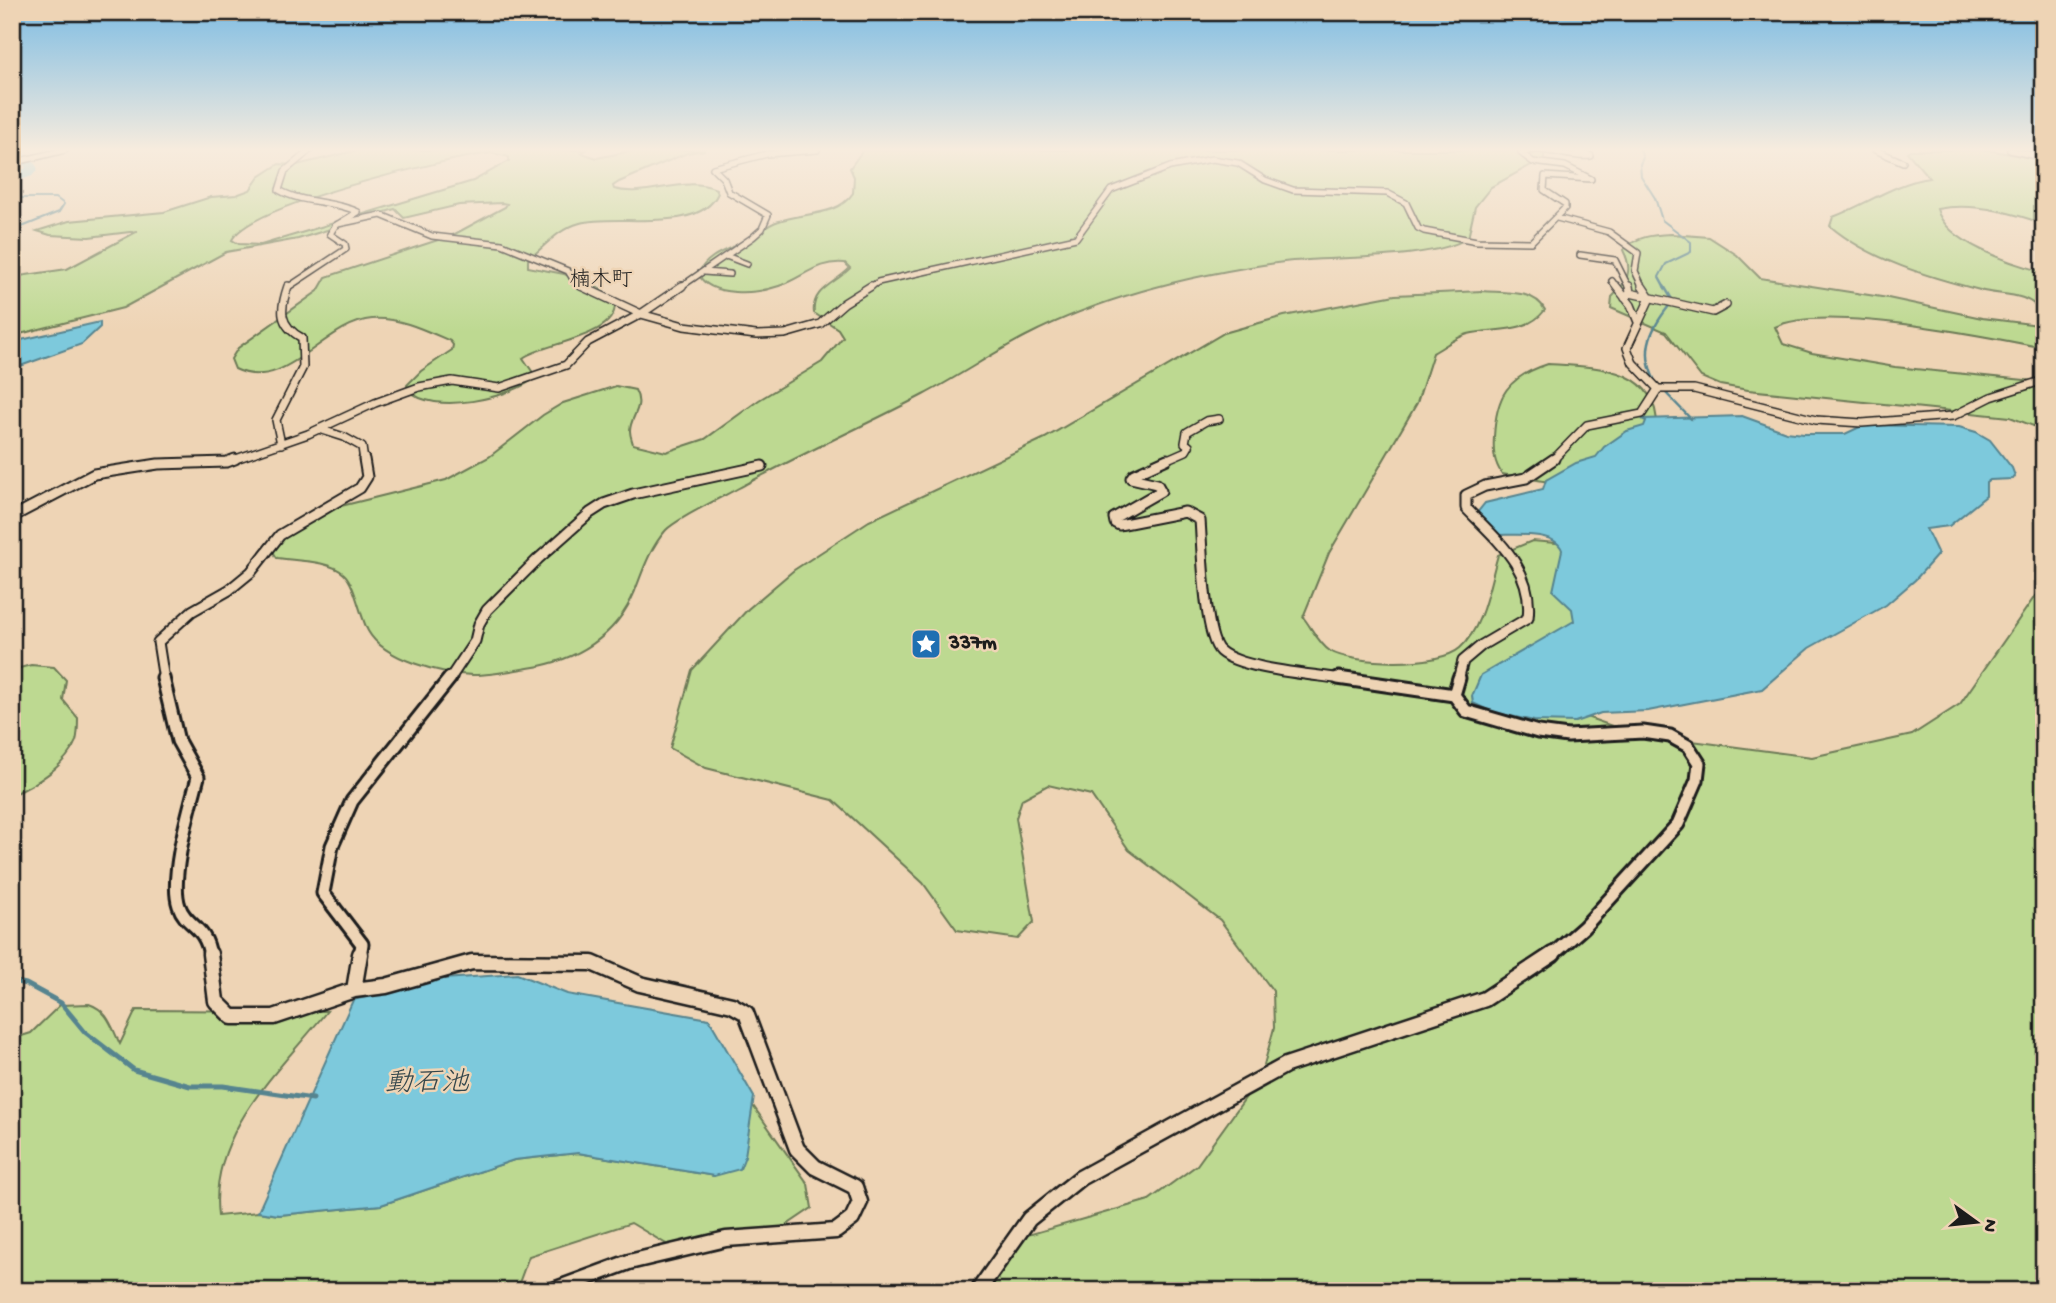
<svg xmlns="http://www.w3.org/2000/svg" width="2056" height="1303" viewBox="0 0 2056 1303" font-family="'Gochi Hand','Klee One',sans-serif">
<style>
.green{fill:#bdd991;stroke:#6c7a56;stroke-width:2;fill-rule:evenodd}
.water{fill:#7dc9dc;stroke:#56848f;stroke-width:2}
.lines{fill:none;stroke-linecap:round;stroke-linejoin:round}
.stream-far2{stroke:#56848f;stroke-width:2}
.stream-far1{stroke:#56848f;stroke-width:2.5}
.stream{stroke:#56848f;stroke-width:5}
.river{fill:#7dc9dc;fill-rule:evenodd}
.street-far4-casing{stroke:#1c1c1c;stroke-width:8}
.street-far3-casing{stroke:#1c1c1c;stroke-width:10}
.street-far2-casing{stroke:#1c1c1c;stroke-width:13}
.street-far1-casing{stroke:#1c1c1c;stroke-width:17}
.street-casing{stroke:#1c1c1c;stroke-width:19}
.street-far4{stroke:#eed4b5;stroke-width:5}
.street-far3{stroke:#eed4b5;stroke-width:7}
.street-far2{stroke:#eed4b5;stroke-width:9}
.street-far1{stroke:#eed4b5;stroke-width:11}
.street{stroke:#eed4b5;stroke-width:14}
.labels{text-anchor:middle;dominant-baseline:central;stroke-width:5;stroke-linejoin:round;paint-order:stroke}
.far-quarter-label{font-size:21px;fill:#1c1c1c;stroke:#eed4b5}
.poi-label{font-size:21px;font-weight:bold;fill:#1c1c1c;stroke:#eed4b5;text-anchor:start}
.near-water-label{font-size:28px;font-style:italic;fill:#34474c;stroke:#eed4b5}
</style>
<rect width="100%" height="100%" fill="#eed4b5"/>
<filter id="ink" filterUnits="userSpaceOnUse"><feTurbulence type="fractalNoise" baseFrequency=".0143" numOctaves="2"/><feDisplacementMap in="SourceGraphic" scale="14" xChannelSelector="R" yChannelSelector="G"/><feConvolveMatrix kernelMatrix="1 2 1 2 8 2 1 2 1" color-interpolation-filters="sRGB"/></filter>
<g filter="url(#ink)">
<path class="green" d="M358,150H586L582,153L597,158L636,150H705L687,153L619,182L613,186L614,189C647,198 684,175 716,189L718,193C700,235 616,213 580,223C558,229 545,246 528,260V267L564,274L600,288L615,304C616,338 545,342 523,358L536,377C512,398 432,416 408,390L407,385L421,371L452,350L453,345L450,341C425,330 399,317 372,319C324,323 286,394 235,369L231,359L238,348L318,291L326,277L453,235L505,207L507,204L502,203L459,205L404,218L395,209L298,239L226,252L123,308L12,336V277L67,269L138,231L89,237L50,235L37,231L69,221L164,212L211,197L236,195L250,190L259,177L279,164L297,165ZM492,153L509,157V161L473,181L261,245L239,244L232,240C250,204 448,158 492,153Z
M863,150H1544V158L1491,187L1475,207L1468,238C1431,261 1331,256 1284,262C1195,274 1106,295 1026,336C991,354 958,377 923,395C866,425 807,451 750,482C731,493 680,516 666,530C650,548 643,570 635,591C616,637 576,661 528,668C511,671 491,675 473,675C442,674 384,660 368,631C360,616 355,584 344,574C329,560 297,561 277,558L272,550L293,528L321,511L446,480L489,457L543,415L563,403L616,386L635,390C645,408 630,416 630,431C630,436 632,440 633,444L666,452L705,439L759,400L822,362L843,337L838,329L814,313C811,289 835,284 850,268L845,263C817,260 803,278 779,286C756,294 711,298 698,274C708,252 733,249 751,238C760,232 768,224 779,221C804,212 837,217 853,193L854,177L850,168Z
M1910,150H1988L2044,160V224C2011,212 1972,202 1937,209C1946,243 2013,264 2044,272V314C2039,307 2031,301 2023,298C2009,293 1993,294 1980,290C1929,277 1870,260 1830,226L1833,217C1865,205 1895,183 1929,178L1907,152Z
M1671,234L1709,237L1737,255L1760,278L1888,298L1982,318L2039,325L2044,322V348C1990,337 1820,303 1775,327L1783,344L1812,353L1895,367L2044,382V430L2010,417L1748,390L1720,385L1701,377L1666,332L1611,308L1612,297C1627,282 1634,271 1623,250C1637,236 1652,235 1671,234Z
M1482,291C1503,293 1535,289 1545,310C1526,335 1495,327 1468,334C1456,337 1444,347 1433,353L1417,403L1329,553L1303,617C1311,627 1319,644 1330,651C1353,665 1439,667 1460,648C1484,627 1489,584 1498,555L1532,541L1592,546L1572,712L1632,733L1812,757L1912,735L1960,704L2044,583V1291H991L1007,1241L1149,1200L1197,1165L1261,1076L1274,1028L1273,991L1220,920L1129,850L1091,795L1048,785L1022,799L1016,818L1034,922L1018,939L957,930L923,883L833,800L706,768L670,748L692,670L748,609L794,570L869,521L1045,438L1224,333L1284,316L1395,295Z
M1548,364C1596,367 1660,366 1657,431L1561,484L1502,474C1494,462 1493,452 1494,437C1496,396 1507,377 1548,364Z
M31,665L54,667L66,680L63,700L78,718C78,725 78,734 76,741C66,766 35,785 12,795V670Z
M89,1004C108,1010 112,1028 120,1044L136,1010L327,1011C280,1070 208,1133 218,1216L258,1212L279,1215L381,1205L514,1160L578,1153L714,1176L751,1103L808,1184L812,1208L778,1231L693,1251L668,1245L631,1223L529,1256L516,1291H12V1039L31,1033L60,1005Z"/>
<path class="water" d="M100,322V327L82,344L12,369V342Z
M1742,416L1786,432L1804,434H1845L1864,425L1959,427L1976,432L1990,440L2012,468L2015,476L2013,479L1990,480L1986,483V496L1949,526L1926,529L1938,554L1915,580L1886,605L1809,648L1762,689L1648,711L1601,713L1575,722L1534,721L1492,712L1473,703L1472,696L1481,675L1574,621L1572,609L1553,591L1562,550C1555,531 1516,535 1499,535L1477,513L1485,503L1543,489L1546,480L1576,463L1596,457L1604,447L1627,431L1644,426L1646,421L1642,419Z
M517,974L567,994L709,1019L754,1097L745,1156L740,1169L714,1176L578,1153L514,1160L381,1205L279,1215L258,1212L353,1000L443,979Z"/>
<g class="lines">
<path class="stream-far2" d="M1640,150L1643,158L1640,164L1641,176L1655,198L1662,220L1691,242V252L1666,264L1659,277L1665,288
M12,198H56L64,204L59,212L12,231"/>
<path class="stream-far1" d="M1655,381C1639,349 1652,326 1673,301L1664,286
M1662,389L1691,419"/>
<path class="stream" d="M12,981L26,984L61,1003L85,1032L134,1070L190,1086H223L313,1099"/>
<path class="river" d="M12,150C25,150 32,158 38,169L32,176L12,183V175L26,168L22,162L12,155Z"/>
<g class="street-far4-casing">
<path id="street-far4" d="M1875,150L1903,162
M2010,150L2044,158
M12,163L65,150
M1557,218L1609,232L1638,253L1635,271L1643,288
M338,224L381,215L432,236L502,244L568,271L576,284L584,288
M1580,255L1615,260L1629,288
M726,256L747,264
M704,272L730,274
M1612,281L1617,288
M287,288L346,249L345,244L330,234L335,226L358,212C333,200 303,204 279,190L285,171L310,150
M679,288L753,237L762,229L768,215L729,192L724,179L713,168L767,154L817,150
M869,288L878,282L1076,238L1111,190L1170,167L1212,159L1238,163L1265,180L1293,190L1387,193L1406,203L1418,228L1424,231L1477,241L1531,242L1565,208V204L1544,190L1545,176L1591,179L1565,166L1533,162L1521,153C1545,144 1567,159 1591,156L1575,150"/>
</g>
<g class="street-far3-casing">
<path id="street-far3" d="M581,286L641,314L684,326L756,335L785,334L820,324L844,303L871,286
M1616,286L1631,305L1638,322
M1629,286L1630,293
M1642,286L1650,298L1627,348L1633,363L1658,389H1694L1816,420L1862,423L1953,416L1991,397L2044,380
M1625,298L1630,293L1713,312L1726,305
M319,429L344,437L362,447L364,461
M281,444L276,420L303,367L302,338C278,325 280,309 288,286
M230,461L308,434L375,403L419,387L452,381L499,388L566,365L588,342L641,314L682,286
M1163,461L1186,451L1189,446L1185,443L1187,432L1206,421L1219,419
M1552,461L1587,425L1642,414L1658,389"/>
</g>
<g class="street-far2-casing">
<path id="street-far2" d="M1167,459L1134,474L1131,478L1157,484L1161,491L1114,518L1115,523L1119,525L1185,512L1200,520C1202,544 1204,637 1220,651C1241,670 1321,675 1350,680
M12,517L94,474L158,464L227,462L235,459
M164,680L158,642L192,611L229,590L251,572L280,535L360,488L367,477L364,459
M449,680L475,641L479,624L487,610L538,559L590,513L604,504L633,494L762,466
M1458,680L1463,661L1482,645L1528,618C1534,569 1497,540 1466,508V495L1485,486L1526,478L1554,459"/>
</g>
<g class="street-far1-casing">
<path id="street-far1" d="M163,678L178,741L198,777C190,808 169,877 179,906C186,927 206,925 210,956
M1338,678L1454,695L1466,711L1538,732L1568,736L1643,732L1670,736L1688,746L1699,763L1697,780L1678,824L1584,927L1551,956
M1454,695L1459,678
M360,956L362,944L323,893L332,846L352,801L450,678"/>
</g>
<g class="street-casing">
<path id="street" d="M210,954L216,1001L232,1017H274L354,990L386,986L472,962L592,963L640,984L732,1005L746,1013L797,1149L815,1167L855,1187L860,1202L852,1219L836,1231L726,1239L629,1262L551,1291
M354,990L360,954
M978,1291L1029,1219L1080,1178L1286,1065L1485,999L1553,954"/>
</g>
<use href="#street-far4" class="street-far4"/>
<use href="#street-far3" class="street-far3"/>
<use href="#street-far2" class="street-far2"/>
<use href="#street-far1" class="street-far1"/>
<use href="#street" class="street"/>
</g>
</g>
<linearGradient id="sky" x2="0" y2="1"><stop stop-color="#7dbce3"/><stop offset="0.45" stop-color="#f7ecde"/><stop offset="1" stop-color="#f7ecde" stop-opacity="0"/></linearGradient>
<rect width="2056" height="332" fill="url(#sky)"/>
<defs>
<g id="sight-square" transform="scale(1.575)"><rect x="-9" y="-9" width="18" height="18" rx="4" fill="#1f6fb2" stroke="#eed4b5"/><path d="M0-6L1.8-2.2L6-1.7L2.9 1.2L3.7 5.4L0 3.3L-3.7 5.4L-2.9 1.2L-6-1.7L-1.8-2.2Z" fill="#fff"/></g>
</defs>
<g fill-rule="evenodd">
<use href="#sight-square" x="926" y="644"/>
</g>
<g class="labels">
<g class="far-quarter-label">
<text x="601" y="281">楠木町</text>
</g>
<g class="poi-label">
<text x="949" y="644">337m</text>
</g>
<g class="near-water-label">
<text x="427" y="1084">動石池</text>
</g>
</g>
<rect width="2056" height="1303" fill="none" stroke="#eed4b5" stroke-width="42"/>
<rect x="21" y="21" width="2014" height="1261" fill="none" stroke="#1c1c1c" stroke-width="2.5" filter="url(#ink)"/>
<g transform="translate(1976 1222) rotate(105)" stroke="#eed4b5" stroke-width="5" paint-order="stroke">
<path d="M0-5L12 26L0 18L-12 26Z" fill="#1c1c1c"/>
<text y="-10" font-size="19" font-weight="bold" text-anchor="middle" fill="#1c1c1c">N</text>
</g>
</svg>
